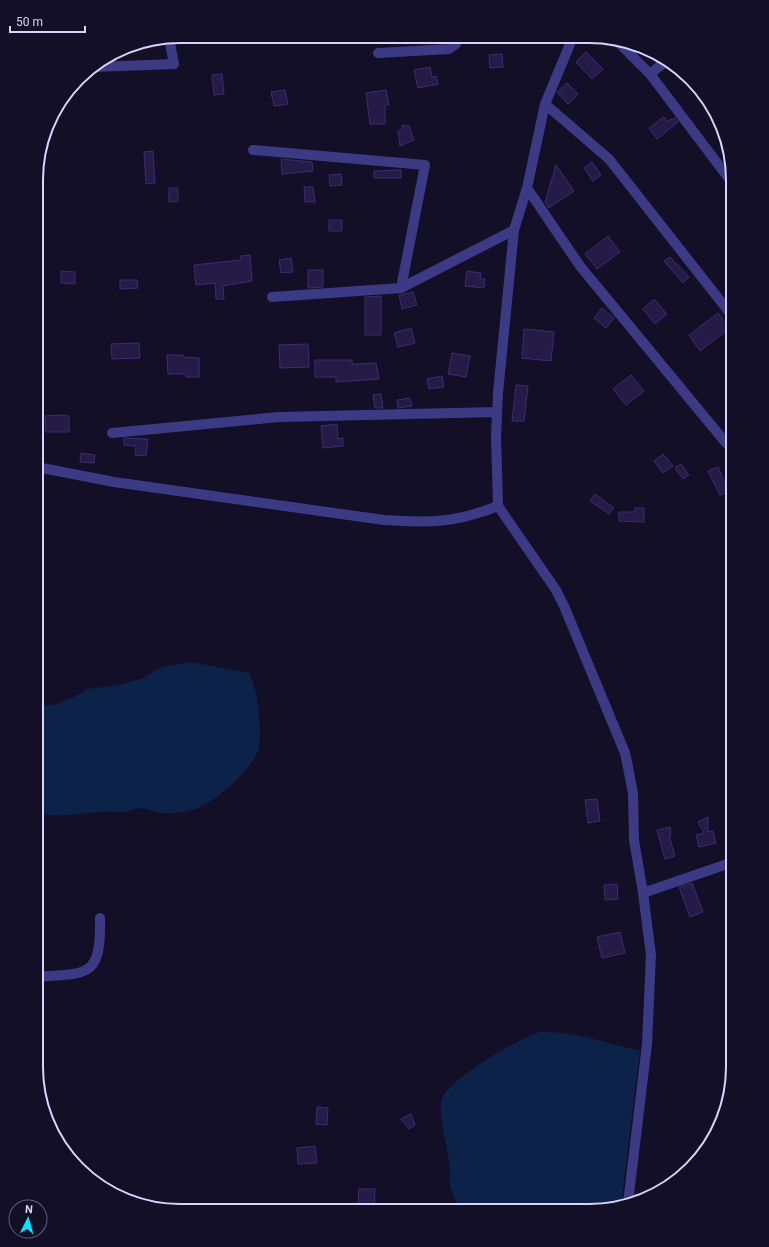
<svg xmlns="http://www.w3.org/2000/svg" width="769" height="1247" viewBox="0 0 769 1247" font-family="Roboto,sans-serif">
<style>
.water{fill:#0c2248}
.building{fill:#241b47;stroke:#3b2d73}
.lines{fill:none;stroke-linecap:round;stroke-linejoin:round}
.minor{stroke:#3d3a85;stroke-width:10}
.rim{fill:none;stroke:#d9d4ff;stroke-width:2}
</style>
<rect width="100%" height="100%" fill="#130f26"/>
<path class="water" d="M191,662L249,673C258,690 262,728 259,747C255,768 214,803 195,809C183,813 168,815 156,812C148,810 143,807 135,809C130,810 125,812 120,812C113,812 106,811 99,812C78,814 57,818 36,813V705H52L74,697L87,689L119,685L144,678L157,669L165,666Z
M540,1032C579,1031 604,1044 640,1050L621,1205L590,1211H461C457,1202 451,1192 449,1182C449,1177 450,1172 450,1167C448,1151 437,1111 442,1098C451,1078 519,1038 540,1032Z"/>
<path class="building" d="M586,52L603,69L592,79L576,62Z
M502,54L503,67L490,68L489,55Z
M430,67L432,77L436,76L438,84L418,88L414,70Z
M222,74L224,94L214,95L212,75Z
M567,83L578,94L568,104L557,92Z
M285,90L288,104L274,106L271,92Z
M386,90L389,105H385V124H370L366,93Z
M664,117L667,121L675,118L678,122L657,139L649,128Z
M402,125L409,126L414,140L400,146L398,131L402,129Z
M153,151L155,183L146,184L144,152Z
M281,159L312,162L313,171L282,174Z
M592,162L601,175L593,181L584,168Z
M556,165L574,191L549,208L545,202Z
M401,170V178H374V171Z
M341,174L342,185L330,186L329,175Z
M304,187H313L315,202H305Z
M169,188H178V201L169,202Z
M329,220H342V231H329Z
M608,236L620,252L597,269L585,254Z
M250,255L252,281L223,286L224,299H216L215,283L196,285L194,265L241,260V256Z
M670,257L689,277L683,283L664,261Z
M291,258L293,272L281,273L279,260Z
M308,270H323V287L308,288Z
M61,271L75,272V284L61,283Z
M467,271L481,273L480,279H485L484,288L465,286Z
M120,280H137L138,288L120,289Z
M413,292L417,305L402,309L399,295Z
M381,296V335H365V297Z
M654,299L667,314L655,324L643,309Z
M602,308L614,318L606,328L594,318Z
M718,313L730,328L700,351L689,335Z
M411,328L415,343L398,347L394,333Z
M524,329L554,332L551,361L522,358Z
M139,343L140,358L112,359L111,344Z
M308,344L309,367L280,368L279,345Z
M452,353L470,356L466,377L448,374Z
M167,355H183V357L199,358V377H186V374H168Z
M315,360H352V364L376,363L379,379L336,382V377H315Z
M631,375L644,391L626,405L613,389Z
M442,376L444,387L429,389L427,379Z
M516,385L528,386L524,421H512Z
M381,394L383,408H375L373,395Z
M410,398L412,406L398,408L397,400Z
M57,415L69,416V432H46L45,416Z
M337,424L338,439L343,438V446L323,448L321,426Z
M124,438L148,439L146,456L135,455L136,446L124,445Z
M81,453L95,455L94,463L80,462Z
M663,454L673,466L663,473L654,461Z
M681,464L689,475L683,479L675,468Z
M718,467L729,491L720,495L708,471Z
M595,494L614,508L609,514L590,501Z
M635,508H644V522L619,521V512H635Z
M597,799L600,821L588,823L585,800Z
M708,817V832L713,831L716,843L699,847L696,835L704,833L698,822Z
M670,827L671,835L669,836L675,856L665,859L657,830Z
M692,883L703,912L690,917L679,887Z
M617,884L618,899L605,900L604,885Z
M620,932L625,953L602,958L597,937Z
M317,1107L328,1108L327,1125L316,1124Z
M411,1114L415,1125L409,1129L401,1119Z
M315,1146L317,1163L298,1164L297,1148Z
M359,1189H375L374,1210H362L361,1204H358Z"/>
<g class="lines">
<path class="minor" d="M573,37L545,104L527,188L514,230L498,393L496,436L498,506L556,590L564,606L625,753L628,767L633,794L634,840L643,893L651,955L647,1044L628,1203
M611,38L621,45L650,74L733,184
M378,53L449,49L456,44L455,37
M93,67L174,64L169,38
M650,74L666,61
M545,104L609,159L733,317
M253,150L425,165L401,288
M527,188L580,266L726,443
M272,297L401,288L514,230
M112,433L279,417L497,412
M37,467L114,482L384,520C429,523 455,523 498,506
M643,893L733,862
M36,977C89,973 101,978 100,918"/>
</g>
<path d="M0 0H769V1247H0ZM180 43H589A137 137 0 0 1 726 180V1067A137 137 0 0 1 589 1204H180A137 137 0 0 1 43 1067V180A137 137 0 0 1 180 43Z" fill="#130f26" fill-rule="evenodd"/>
<path class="rim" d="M180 43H589A137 137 0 0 1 726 180V1067A137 137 0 0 1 589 1204H180A137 137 0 0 1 43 1067V180A137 137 0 0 1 180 43Z"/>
<g transform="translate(28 1219) rotate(5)"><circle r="19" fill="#130f26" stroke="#625e7d"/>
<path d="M0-3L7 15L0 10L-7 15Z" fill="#00e5ff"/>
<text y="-6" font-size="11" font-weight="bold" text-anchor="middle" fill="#d9d4ff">N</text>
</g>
<path d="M10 26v6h75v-6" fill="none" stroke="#d9d4ff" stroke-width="2"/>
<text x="16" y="26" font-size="12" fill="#d9d4ff" stroke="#130f26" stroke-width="3" paint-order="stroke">50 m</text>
</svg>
